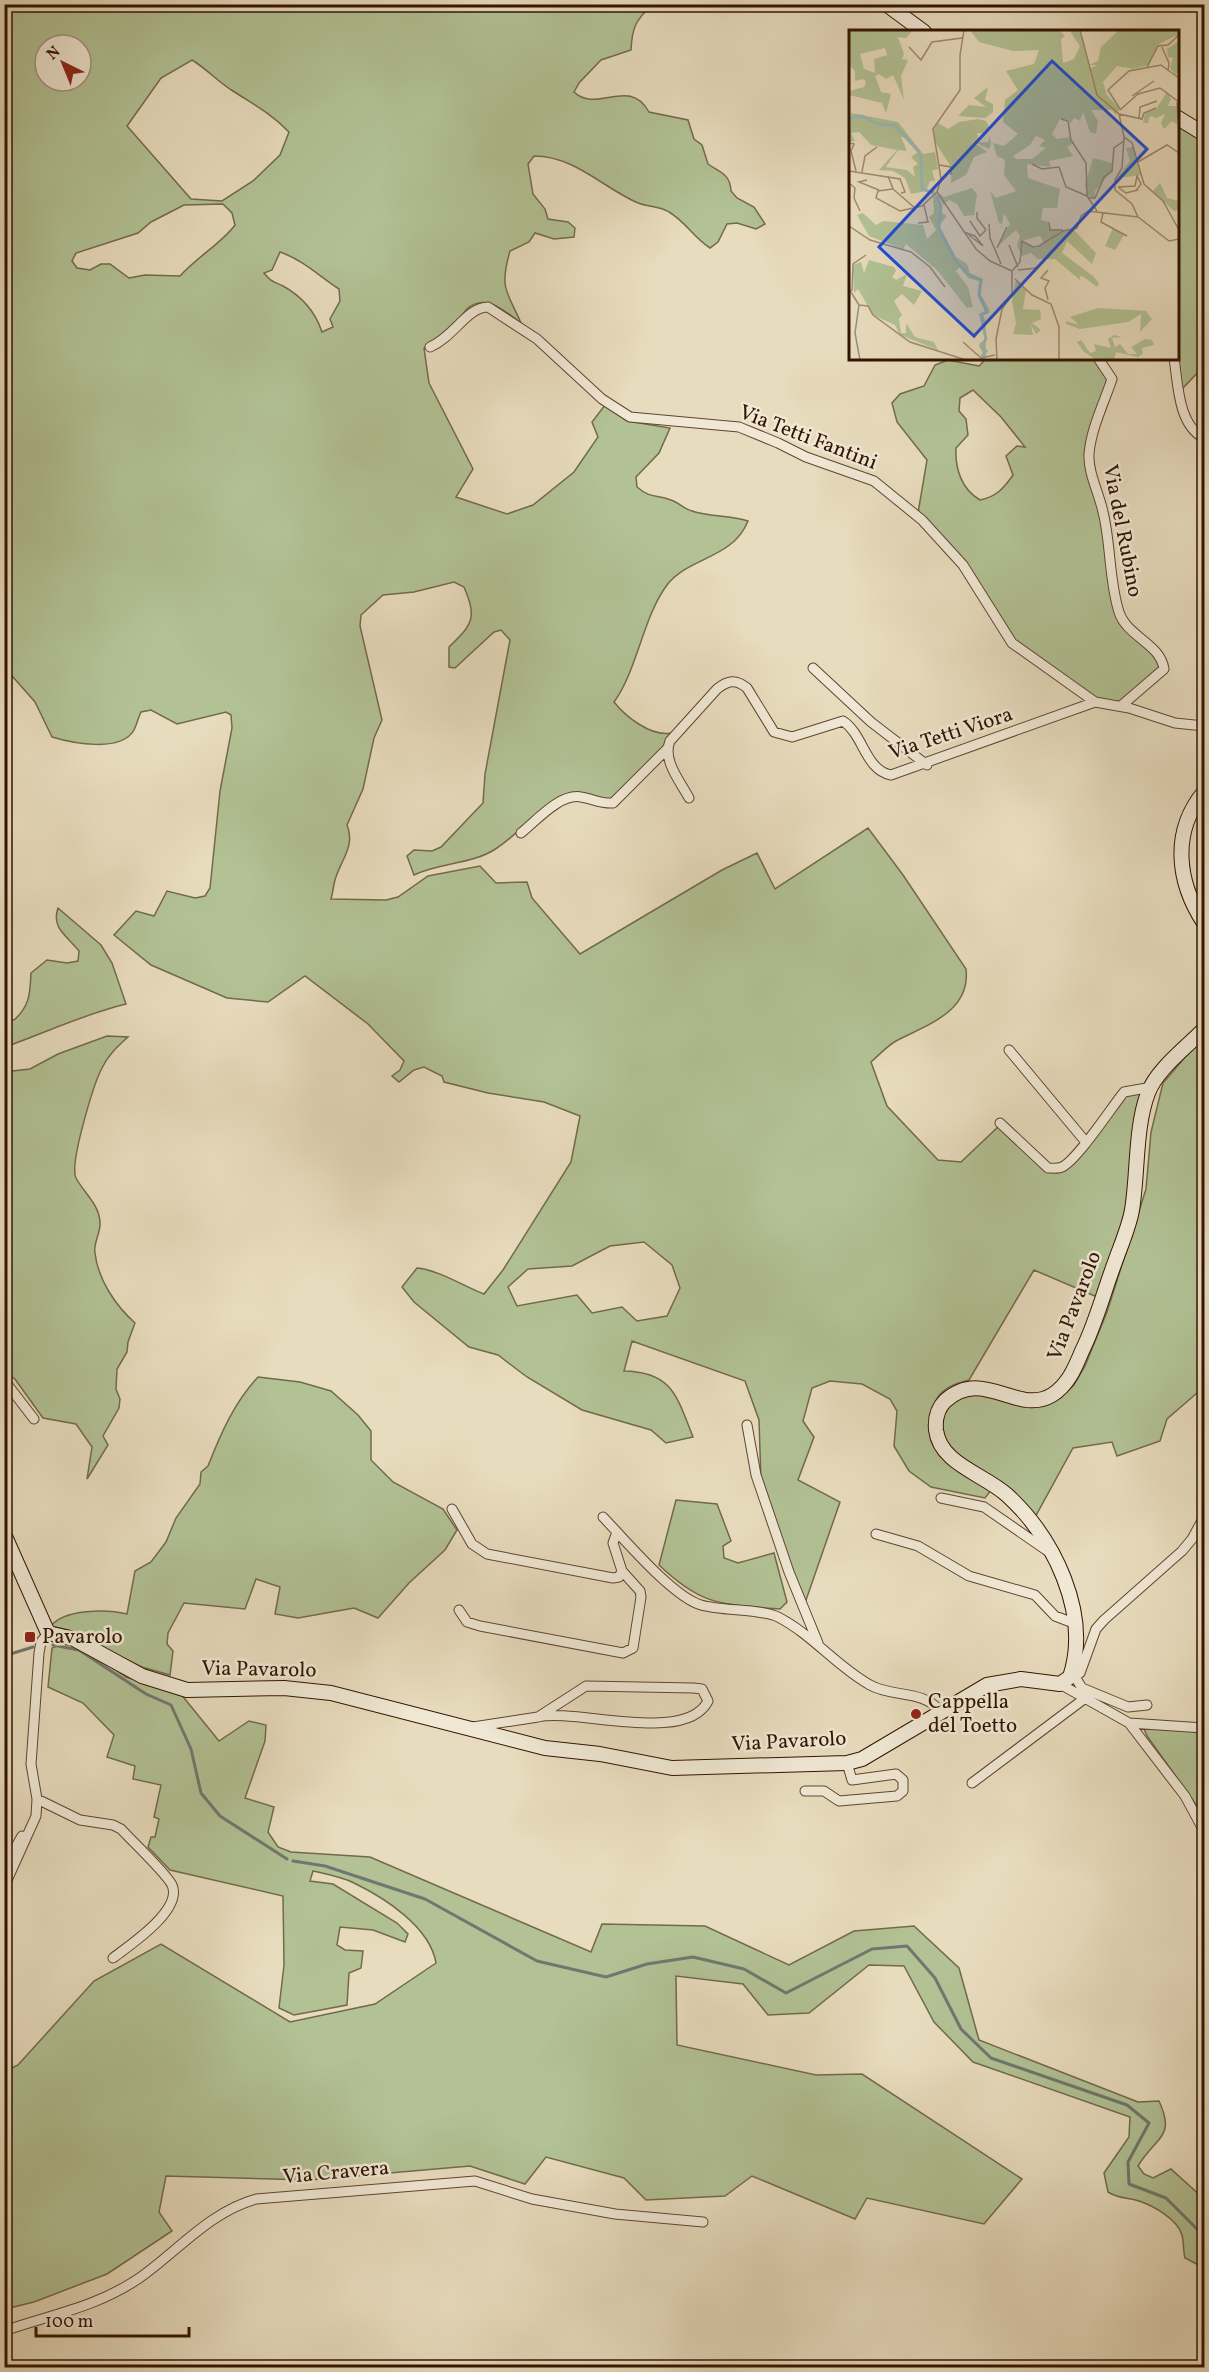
<svg xmlns="http://www.w3.org/2000/svg" width="1209" height="2372" viewBox="0 0 1209 2372" font-family="Vollkorn,serif">
<style>
.green{fill:#b2c295;stroke:#726a4a;stroke-width:1.5;fill-rule:evenodd}
.lines{fill:none;stroke-linecap:round;stroke-linejoin:round}
.stream{stroke:#70776f;stroke-width:3}
.street-casing{stroke:#604530;stroke-width:11}
.secondary-casing{stroke:#321300;stroke-width:16}
.street{stroke:#f0e8d5;stroke-width:9}
.secondary{stroke:#f0e8d5;stroke-width:14}
.poi-dot{fill:#8f2418;stroke:#f0e8d5;stroke-width:2}
.labels{text-anchor:middle;dominant-baseline:central;stroke-width:5;stroke-linejoin:round;paint-order:stroke}
.street-label{font-size:21px;fill:#321300;stroke:#f0e8d5}
.poi-label{font-size:21px;fill:#321300;stroke:#f0e8d5;text-anchor:start}
.inset-river{fill:none;stroke:#99bab9;stroke-width:3}
.inset-road{fill:none;stroke:#9f8c72;stroke-width:1.5}
.view{fill:#1d4ed8;fill-opacity:0.15;stroke:#1d4ed8;stroke-width:3}
.inset-edge{fill:none;stroke:#321300;stroke-width:3}
</style>
<rect width="100%" height="100%" fill="#e8dcbe"/>
<filter id="stains"><feTurbulence type="fractalNoise" baseFrequency=".00333" numOctaves="4"/><feColorMatrix values="0 0 0 0 .2 0 0 0 0 .09 0 0 0 0 .02 0 0 0 .5 -.17"/></filter>
<radialGradient id="worn" r=".72"><stop offset=".6" stop-color="#630" stop-opacity="0"/><stop offset="1" stop-color="#630" stop-opacity=".3"/></radialGradient>
<path class="green" d="M4,5H652C636,20 632,27 631,50L601,60L579,83L574,92C597,114 629,76 649,112L688,120L694,139L702,145L708,164C721,173 730,174 731,191L737,198L754,207L765,224L756,229L737,223L727,224L718,242L710,248C693,237 686,222 669,212C660,206 648,207 638,203C603,188 575,156 534,156L528,164L533,194L545,209L548,219L568,222L575,228L574,237L554,239L535,233L529,242L510,251C499,289 507,291 521,323C505,312 486,292 467,309C462,314 460,320 455,325C446,334 434,339 424,348L429,383L473,469L456,497L507,514L533,505L574,472L598,437L592,422L605,405L627,421L670,428L659,453L636,477L637,487C651,499 656,494 671,500C678,502 684,509 692,511C710,517 729,515 748,521C733,559 688,557 667,585C643,617 637,671 614,702C625,716 651,737 671,733L665,747L613,799C600,801 589,791 577,793C546,798 523,831 497,848C472,865 441,862 414,875L407,856L414,850L432,851L441,847L483,803L485,774L510,640L501,630L494,632L455,668L449,667V647C473,624 477,618 464,587L454,582L414,592L383,595L361,615L360,626L382,720L374,738L363,789L347,825C356,846 340,861 335,880C333,887 333,893 331,899L386,900L398,897L428,876L480,866L496,883L527,882L532,898L580,954L722,870L757,853L775,889L868,828L903,875L966,969C971,1012 926,1025 896,1041C887,1046 879,1055 871,1062L887,1106L938,1160L961,1162L999,1126L1056,1171L1125,1094L1144,1091L1128,1210L1097,1297L1034,1270L969,1380C927,1390 933,1408 935,1444L992,1489L985,1498L931,1487L909,1471L894,1446L897,1411L890,1399L862,1384L830,1381L812,1388L803,1421L814,1437L798,1480L840,1502L805,1603L761,1482L759,1420L745,1381L632,1341L624,1371C673,1372 677,1397 693,1437L666,1443L651,1430L582,1410L527,1377L498,1355L469,1347L414,1302L402,1287L417,1268C439,1270 463,1286 484,1294L503,1270L571,1162L580,1116L544,1102L488,1093L444,1082L442,1076L424,1067L414,1070L399,1082L392,1076L400,1070L404,1061L368,1024L305,976L268,1002L227,998L151,965L114,935L136,911L154,916L167,891L195,898L205,896L210,888L220,791L232,728L231,715L226,712L177,724L151,710L141,712C138,718 137,724 134,730C121,753 72,743 52,737L35,702L5,668ZM45,45H81V81H45ZM192,60C207,69 218,82 233,91C256,106 269,112 289,132L280,155L253,181L222,201L191,199L127,126L161,78ZM223,204L232,213L235,225C222,243 198,256 180,276L145,275L129,278L110,264H101L90,270L77,268L72,261L76,253L138,233L151,222L184,205ZM280,252C303,260 319,276 339,289L340,301L330,319L333,327L322,332C315,311 303,297 283,286C274,282 270,281 264,273L272,270ZM644,1242L672,1265L680,1288L667,1316L637,1321L622,1307L592,1313L577,1295L517,1306L508,1287L528,1269L572,1266L610,1246Z
M1178,121L1204,136V366L1182,389L1178,358Z
M986,359H1096L1109,375L1089,452L1103,513L1118,614L1151,648L1163,668L1121,705L1096,702L1013,643L986,597L918,513L927,460L897,422L892,403L900,394L924,386L935,365L948,360L979,366ZM973,390L1001,417L1025,447L1017,446L1006,456L1013,475C1004,488 996,497 980,500C961,489 955,468 956,448L968,435L966,419L959,411L960,398Z
M58,908L101,945L112,963L126,1004C84,1014 45,1033 5,1047V1017L14,1020C30,1006 30,993 31,973L47,960L67,963L78,961L79,951C67,936 51,928 58,908Z
M1204,1035V1387L1167,1419L1160,1441L1117,1456L1112,1442L1073,1448L1034,1519L952,1456L939,1431L945,1406L969,1390L1043,1405L1061,1397L1074,1385L1085,1366L1107,1312L1146,1189L1151,1132L1163,1083Z
M107,1036L128,1037C118,1046 108,1055 102,1068C94,1083 69,1164 76,1178C84,1193 99,1204 100,1222C101,1233 93,1243 95,1253C98,1280 116,1306 135,1323L128,1342L127,1352L117,1369L116,1389L120,1399L119,1408L103,1436L108,1445L87,1479L92,1447L76,1424L43,1418L15,1379L5,1372L4,1072L30,1069L58,1054Z
M258,1377L300,1382L331,1391L358,1415L371,1431V1460L393,1482L443,1509L457,1530L445,1550L409,1583L378,1618L354,1608L298,1618L275,1614L280,1587L256,1579L245,1609L184,1603L168,1633L167,1644L173,1651L170,1675L142,1667L109,1651L81,1633L51,1626C64,1609 107,1609 127,1614L135,1571L151,1562L166,1542L176,1518L200,1484L201,1472L208,1466C221,1433 234,1403 258,1377Z
M676,1500L717,1504L731,1541L723,1546L724,1558L738,1563L774,1553L787,1602L780,1609C722,1604 703,1607 659,1565Z
M57,1646L91,1653L126,1677L180,1693L219,1741L249,1721L266,1725L265,1741L245,1798L274,1807L268,1832L278,1847L291,1852L370,1857L591,1952L602,1924L705,1926L789,1965L854,1931L914,1926L959,1968L979,2040L1138,2102L1159,2101C1176,2138 1156,2136 1138,2166L1144,2174L1153,2178L1171,2169L1204,2199V2268L1185,2258C1183,2251 1184,2242 1182,2235C1177,2219 1154,2206 1139,2201C1127,2197 1119,2199 1108,2192L1104,2173L1129,2137L1130,2117L973,2062L934,2022L904,1966L869,1965L809,2013L768,2015L743,1984L676,1976L677,2045L816,2075L862,2074L1022,2179L984,2224L867,2198L855,2219L752,2176L725,2196L646,2200L624,2178L546,2157L525,2184L470,2166L309,2180L166,2176L159,2212L172,2231L107,2274L34,2302L5,2309L4,2072L18,2065L94,1981L161,1944L290,2022L375,2004L436,1963C430,1927 385,1898 354,1883C342,1877 326,1874 313,1871L310,1881L333,1884L397,1923L408,1934L405,1942L373,1930L340,1927L337,1945L345,1950L363,1951L361,1968L349,1973L347,2005L294,2015L279,2008L284,1965L283,1896L170,1870L148,1847L151,1837H155L159,1819L154,1817L161,1785L133,1779L135,1766L107,1757L114,1735L83,1703L48,1687L52,1648Z
M1147,1728L1204,1731V1816L1147,1736L1144,1729Z"/>
<g class="lines">
<path class="stream" d="M53,1645L79,1650L146,1694L171,1705L191,1749L201,1793L220,1816L287,1859
M4,1656L33,1647
M293,1861L325,1866L425,1899L537,1961L606,1977L647,1964L693,1957L744,1969L786,1993L872,1949L907,1946L935,1978L961,2029L991,2058L1127,2105L1149,2123L1128,2162L1129,2184L1166,2198L1204,2236"/>
<g class="street-casing">
<path id="street" d="M430,347C454,337 467,307 488,307L537,339L602,399L630,417L739,427L778,443L806,457L874,481L922,520L963,565L1012,643L1095,702
M1098,358L1112,379C1104,403 1091,429 1089,454C1088,473 1099,493 1103,512C1111,544 1109,581 1119,612C1127,637 1160,643 1164,669L1121,706
M1174,358C1178,384 1178,425 1204,438
M813,668L871,722L927,765
M689,798C680,781 662,760 670,741L717,689C728,680 736,679 747,688L774,732L792,737L843,721C864,735 865,770 891,775L1095,702L1129,708L1175,723L1204,726
M521,833C536,821 560,793 581,797C593,799 601,804 613,803L667,749
M1009,1050L1085,1141
M1000,1123L1048,1168C1053,1168 1058,1169 1062,1167C1078,1159 1111,1108 1124,1092L1152,1087
M4,1380L34,1419
M747,1425L756,1475L789,1572L818,1643
M941,1498L984,1507L1049,1552
M452,1509L472,1544L487,1554L613,1578L619,1577L622,1571L613,1543L617,1532
M603,1517C625,1540 673,1597 701,1605C721,1611 763,1609 778,1617C813,1635 836,1666 870,1685C893,1698 923,1689 941,1712
M876,1534L918,1546L969,1576L1035,1595L1055,1616L1076,1624
M459,1610L467,1622L480,1626L623,1653L633,1648L641,1597L640,1591L622,1571
M1070,1677L1080,1673L1096,1629L1104,1620L1182,1551L1192,1539L1204,1517
M1075,1677L1082,1688L1128,1707L1147,1705
M1060,1684L1129,1723L1185,1796L1204,1831
M1129,1723L1204,1728
M473,1727L538,1717L586,1686L693,1688L702,1689L708,1701C686,1745 576,1708 538,1717
M972,1783L1084,1699
M805,1791H824L839,1801L897,1796L903,1791V1780L896,1774L852,1780L847,1763
M37,1799L80,1820L113,1825L121,1829C132,1841 166,1873 172,1885C183,1910 130,1945 113,1958
M4,1868L22,1836
M4,1887L36,1816L37,1799L31,1764L39,1653L41,1642L48,1633
M4,2331C53,2314 94,2308 138,2279C177,2252 209,2212 256,2199L475,2181L532,2199L615,2214L703,2222"/>
</g>
<g class="secondary-casing">
<path id="secondary" d="M886,4L924,32
M1178,118L1204,134
M1204,792C1171,832 1177,882 1204,923
M4,1534L48,1633L74,1639L142,1676L187,1690L284,1688L331,1693L545,1748L600,1754L672,1768L847,1763L862,1759L987,1685L1021,1679L1060,1684L1070,1677C1091,1614 1054,1538 1007,1495C984,1474 940,1464 936,1430C935,1419 937,1409 945,1401C983,1366 1017,1416 1052,1395C1068,1385 1075,1368 1082,1351C1096,1323 1104,1291 1115,1262C1121,1245 1129,1227 1132,1210C1138,1174 1135,1127 1148,1093C1157,1069 1186,1048 1204,1029"/>
</g>
<use href="#street" class="street"/>
<use href="#secondary" class="secondary"/>
</g>
<g class="poi-dot">
<rect x="24" y="1631" width="12" height="12" rx="3"/>
<circle cx="916" cy="1714" r="6"/>
</g>
<g class="labels">
<g class="street-label">
<text transform="translate(808 438) rotate(21)">Via Tetti Fantini</text>
<text transform="translate(1122 531) rotate(79)">Via del Rubino</text>
<text transform="translate(951 734) rotate(-18)">Via Tetti Viora</text>
<text transform="translate(1075 1306) rotate(-69)">Via Pavarolo</text>
<text transform="translate(259 1670) rotate(1)">Via Pavarolo</text>
<text transform="translate(789 1742) rotate(-3)">Via Pavarolo</text>
<text transform="translate(336 2173) rotate(-5)">Via Cravera</text>
</g>
<g class="poi-label">
<text x="42" y="1637">Pavarolo</text>
<text x="928" y="1702">Cappella<tspan x="928" dy="24">del Toetto</tspan></text>
</g>
</g>
<g transform="translate(849 30)">
<rect width="330" height="330" fill="#e8dcbe"/>
<path d="M0,0H64L57,8L49,7L55,24L53,29L59,30L52,46L55,70L44,45L37,49L30,44L26,46L32,62L42,64L37,83L33,73L0,65V61L15,57L17,53L15,49L6,51V41L0,35ZM36,18L38,25L25,29L26,43L15,39L11,24ZM121,0H210L216,6L212,9L214,33L225,29L231,16L220,0H231L244,54L241,38L249,35H240L249,31L252,17L270,0H330V10L326,6L310,14L300,35L284,39L268,36L254,52L258,65L271,79L267,85L263,80H242L249,91L247,104L241,102L234,82L231,91L225,88L221,94L220,90L211,89L203,104L208,109L221,107L225,113L218,117L224,126L200,131L202,137L178,134L179,148L211,159L208,178H194L192,190L199,192L200,199L213,200L195,213L191,206L172,211L186,218L215,201L225,200L247,223L243,234L218,211L213,223L244,246L250,253L248,257L235,247L231,246V250L206,229H189L182,223L173,226L168,216L171,206L167,200L149,216L161,194L155,183L153,194L150,193L141,161L147,168L167,161L155,145L156,130L148,126L144,113L155,116L169,104L154,92L156,70L169,60L157,41L185,34L190,20L164,21L130,12ZM187,106L196,110L190,116L197,118L183,129H167L164,126L181,115ZM330,11V41L327,45L321,38L324,28L319,27L318,19ZM139,57L136,70L144,74V82L136,88L109,86L120,75L137,77L125,68ZM318,62L322,69L319,76H328L329,95L323,91L315,99L312,93L316,84L307,88L301,86L299,93H294L296,83L307,79ZM2,83L49,92L74,124L86,122L89,139L83,141L86,151H81L77,161L62,164L56,148L44,141L30,140L48,120L22,115L10,102L2,103L6,111L0,112ZM52,107L59,108L69,122L62,127L69,134L64,137L66,147L58,140L37,137L49,120L58,121ZM129,89L137,91L140,97L134,103H128L130,112H139L141,106L142,115L140,119L123,111L138,122L125,127L117,145L102,153L103,138L86,112L85,100L89,93L99,99L110,92ZM284,117L293,145L268,148L281,131L277,118ZM244,128L263,133V141L246,161V168L238,166L236,155ZM311,153L318,168L330,171V180L325,181L304,161ZM123,158L128,164L125,185L115,186L108,174L100,170L94,175L89,162L95,167ZM87,164L93,183L98,186L90,196L107,227L118,234L121,243L134,249L131,263L141,281L134,285L137,291V326L134,327L129,323L134,325L130,314L136,310L130,284L137,280L129,264L130,251L119,248L112,236L107,241L119,257L124,277L118,278L88,240L57,214L54,219L20,206L8,185L14,183L27,195L34,191L74,195L78,209L87,200L80,187L85,183L84,167ZM264,198L275,205L266,220L256,216ZM20,230L45,237L47,241L43,247L47,250L58,244L54,256L73,261L65,275L53,264L45,271L53,285L50,289L52,303H57V293L66,307L85,312L89,320L51,305L46,295L24,285L9,259L5,263L4,235L12,232L15,243ZM167,250L177,260L174,279L191,280L192,289L183,293L192,300L187,304L182,295L184,305L164,304L167,293L163,271ZM249,278L297,281L303,289L291,302L292,284L279,292L231,299L217,294V291L230,295L221,287ZM265,305L273,307L263,308L266,317L271,314L279,324H288L282,317L296,309L303,310L305,315L293,318L294,324L289,327L267,322L265,330H247L234,321L228,312L232,310L241,323L247,321L245,314L262,318L259,309Z" fill="#b2c295" fill-rule="evenodd"/>
<path class="inset-river" d="M0,88L13,86L29,94L46,95L71,123M72,124L73,159L85,163M88,165L92,177L90,197M90,198L106,230L119,245L132,250L130,265L138,282L132,285L137,309L132,316L137,321L133,327"/>
<path class="inset-road" d="M231,0L248,65L270,84L275,107L283,113L295,154L314,171L330,200M60,17L72,30L83,12L113,8M313,17L320,33L319,41M298,37L309,16L319,15L330,5M283,66L305,51M328,72L329,90M271,79L259,60L280,41L312,35L330,48M271,80L289,64L311,58L330,72M270,84L293,89L295,83L307,78M212,89L219,91L222,110L237,133L238,166L248,181M290,89L291,77L308,71M275,108L273,138L266,150V160L283,174L289,187M0,113L5,114L2,121L7,141M289,132L318,115L330,123M183,134L193,139L210,137L217,157L238,166M90,135L102,137V145M0,141L51,149L56,162L52,163M13,142L16,126L28,117M39,146L44,159L29,161L27,168L51,181L73,176L88,162M18,150L10,152L30,160M0,153L6,158L5,168L11,181M269,157L286,156L288,146L292,154L287,161M270,158L277,163L289,160M44,159L66,178M88,162L92,149L84,99L111,60V25L115,0M88,162L127,219L141,231L163,241M240,168H246L255,147L263,141L265,118L275,111M128,182V188L137,200M254,183L252,192L278,206M121,191L131,206L137,200M200,192L201,200H214M69,193L79,192L75,175M140,194L141,208L152,234M0,196L21,210L62,222L81,237L96,257M115,202L126,206L134,216L120,205M160,215L169,237M148,218L158,197M169,240L188,238M163,241L171,232L173,211L184,217L190,216L214,201L228,198L232,186L239,181L289,187L320,211L330,209M166,249L183,265L202,274L210,297V330M0,259L10,275L6,303L11,330M3,261L4,234L17,225M199,270L196,258L200,251L192,248L199,240M10,275L19,276L24,285L61,312L117,330M114,312L132,328L146,325M148,330L147,309L153,279L163,265V241"/>
<path class="view" d="M203,31L298,119L125,306L30,217Z"/>
<rect width="330" height="330" class="inset-edge"/>
</g>
<rect width="1209" height="2372" fill="none" stroke="#e8dcbe" stroke-width="24"/>
<rect x="6" y="6" width="1197" height="2360" fill="none" stroke="#321300" stroke-width="3"/>
<rect x="12" y="12" width="1185" height="2348" fill="none" stroke="#321300" stroke-width="1.5"/>
<g transform="translate(63 63) rotate(317)"><circle r="28" fill="#f0e8d5" stroke="#a49380" stroke-width="1.5"/>
<path d="M0-4.5L10 22L0 15L-10 22Z" fill="#8f2418"/>
<text y="-9" font-size="16" font-weight="bold" text-anchor="middle" fill="#321300">N</text>
</g>
<path d="M36 2327v9h153v-9" fill="none" stroke="#321300" stroke-width="3"/>
<text x="45" y="2327" font-size="18" fill="#321300" stroke="#f0e8d5" stroke-width="4.5" paint-order="stroke">100 m</text>
<rect width="100%" height="100%" filter="url(#stains)"/>
<rect width="100%" height="100%" fill="url(#worn)"/>
</svg>
